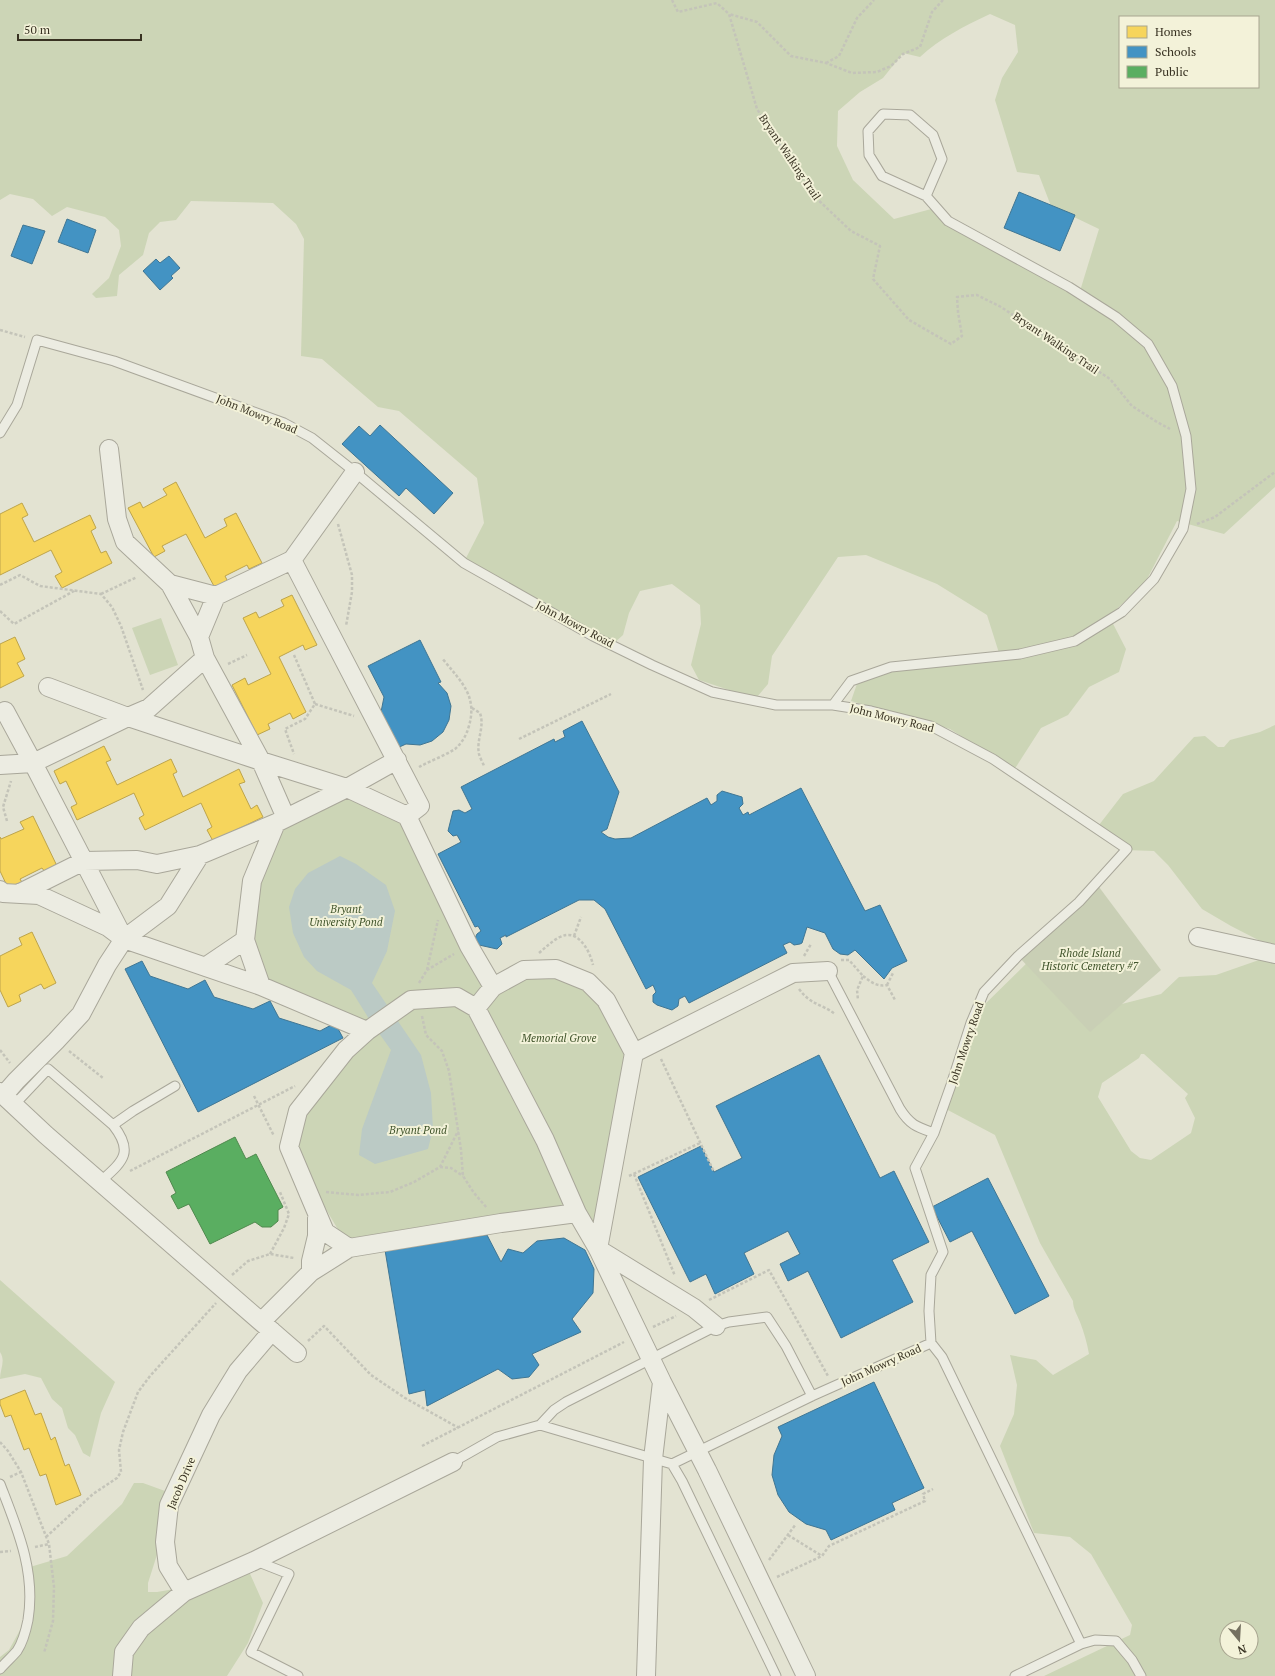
<svg xmlns="http://www.w3.org/2000/svg" width="1275" height="1676" viewBox="0 0 1275 1676" font-family="'PT Serif',serif">
<style>
.green{fill:#ccd5b6;fill-rule:evenodd}
.cemetery{fill:#c9cfb5}
.water{fill:#bbcac5}
.homes{fill:#f6d55c;stroke:#bda44b}
.schools{fill:#4393c3;stroke:#407693}
.public{fill:#5aae61;stroke:#50894e}
.lines{fill:none;stroke-linecap:round;stroke-linejoin:round}
.lane-casing{stroke:#a9a79a;stroke-width:11}
.street-casing{stroke:#a9a79a;stroke-width:20}
.path{stroke:#c4c4b9;stroke-width:2.5;stroke-dasharray:3 2;stroke-linecap:butt}
.lane{stroke:#ecece2;stroke-width:9}
.street{stroke:#ecece2;stroke-width:18}
.labels{text-anchor:middle;dominant-baseline:central;stroke-width:4;stroke-linejoin:round;paint-order:stroke}
.street-label{font-size:11px;fill:#383222;stroke:#f3f2d9}
.park-label{font-size:11px;font-style:italic;fill:#3f532a;stroke:#f3f2d9}
</style>
<rect width="100%" height="100%" fill="#e3e3d2"/>
<path class="green" d="M0,0H1275V487L1224,534L1177,521L1145,583L1109,616L1126,649L1119,672L1089,687L1068,715L1041,728L1014,770L950,729L851,701L858,681L905,668L975,664L999,653L987,615L937,584L866,555L838,557L772,656L768,684L757,697H750L699,680L691,665L701,624L700,605L672,584L640,591L629,613L623,635L612,645L465,560L484,523L477,478L399,411L378,407L322,359L301,356L304,239L296,224L273,203L191,201L176,220L160,222L149,233L143,255L119,275L117,296L96,298L92,294L109,278L121,246L119,230L105,217L67,207L52,216L33,199L10,194L0,200ZM990,14L1015,25L1018,52L1002,78L995,100L1017,172L1039,175L1051,206L1099,229L1080,291L949,224L935,208L894,219L853,180L837,146L838,111L860,92L883,78L903,53L920,57C940,38 965,26 990,14ZM1120,17H1258V87H1120Z
M161,618L178,665L150,675L132,628Z
M1275,725V1676H1044L1130,1635L1132,1625L1091,1554L1070,1537L1034,1533L1000,1446L1014,1414L1017,1385L1010,1355L1036,1360L1053,1375L1089,1354C1087,1343 1084,1332 1080,1322C1077,1314 1073,1309 1073,1301L1040,1243L995,1135L944,1108L971,1038L972,1033L981,1008L1037,953L1110,1007L1161,994L1179,977L1216,975L1259,960L1270,946L1231,926L1202,909L1168,865L1154,851L1125,850L1102,828L1099,825L1123,794L1154,781L1194,737L1205,736L1218,747H1224L1230,740L1260,732ZM1141,1054H1144L1188,1094L1185,1098L1195,1118L1191,1133L1151,1160L1140,1158L1131,1151L1098,1097L1102,1083L1139,1058ZM1227,1628H1251V1652H1227Z
M347,788L407,816L493,987L524,970L588,982L634,1053L598,1249L577,1213L349,1248L289,1147L298,1111L367,1031L261,986L245,940L276,823Z
M0,1280L115,1382L101,1413L90,1457L83,1453L75,1435L68,1428L62,1408L52,1399L41,1378L25,1374L0,1379C0,1369 6,1361 0,1352Z
M134,1483H143L176,1495L148,1583V1592H157L215,1582L247,1567L263,1603L248,1643L227,1676H0V1657L9,1650L25,1621L30,1567L67,1556L122,1504Z"/>
<path class="cemetery" d="M1096,883L1161,970L1090,1032L1018,956Z"/>
<path class="water" d="M340,856L356,864L386,885L395,911L387,951L372,983L421,1055L431,1093L433,1129L428,1149L375,1164L359,1155L362,1129L391,1050L371,1022L351,990L317,971L304,957L293,933L289,907L295,889L308,873Z"/>
<path class="homes" d="M176,482L205,538L227,526L224,519L236,513L262,563L249,569L247,565L225,576L228,582L215,588L186,534L162,546L165,551L154,557L128,508L140,502L143,508L167,495L163,489Z
M22,503L28,515L22,518L34,542L90,515L96,528L91,531L101,553L106,551L112,563L62,588L55,576L62,572L51,550L0,575V514Z
M292,595L317,645L305,650L303,645L279,657L306,712L293,719L290,713L268,724L270,729L257,735L232,685L245,678L248,685L271,674L243,618L256,612L259,618L284,606L281,600Z
M15,637L25,659L17,663L24,676L0,688V644Z
M104,746L111,760L106,762L117,785L171,759L177,772L173,774L183,797L239,769L245,782L239,784L251,809L257,805L263,817L213,841L207,830L212,827L201,803L145,830L139,818L144,815L134,793L77,820L71,807L77,804L66,781L60,784L54,771Z
M33,816L57,866L45,872L42,868L20,879L23,884L9,890L0,871V837L1,839L24,829L20,822Z
M32,932L56,983L44,989L41,984L19,995L21,1001L8,1007L0,990V956L22,945L19,938Z
M25,1390L35,1415L41,1413L51,1440L55,1437L65,1466L69,1464L81,1495L56,1505L46,1474L40,1476L29,1448L24,1450L11,1415L5,1417L0,1404V1400Z"/>
<path class="schools" d="M1019,192L1075,215L1060,251L1004,228Z
M67,219L96,230L88,253L58,242Z
M23,225L45,231L32,264L11,256Z
M169,256L180,268L171,276L173,278L160,290L143,271L156,259L160,263Z
M380,425L453,493L434,514L406,488L399,496L342,444L359,426L370,436Z
M420,640L441,682L438,683L447,693L451,706L449,720L443,732L432,741L420,745L406,744L395,749L381,712L384,697L368,666Z
M582,721L619,792L607,829L601,832L608,837L615,839L631,838L707,798L711,805L717,801V795L722,791L742,797L743,804L739,808L743,815L748,812L749,815L801,788L865,911L880,905L907,961L892,968L884,979L855,950L848,955L840,954L833,949L825,933L807,927L802,943L800,944L794,945L790,942L783,945L787,953L689,1003L685,996L679,999L678,1006L672,1010L657,1005L653,1002V995L656,992L653,985L646,989L605,909L594,900H579L506,937V935L500,938L502,944L497,949L479,945L475,938L477,934L481,931L478,926L475,927L438,854L461,842L457,835L453,836L448,831L453,811L459,810L465,813L472,809L461,787L554,739L555,742L565,737L563,731Z
M142,961L150,976L188,989L205,980L214,997L253,1009L270,1001L279,1018L320,1031L335,1023L343,1038L198,1112L125,969Z
M819,1055L880,1178L894,1171L929,1242L892,1260L913,1302L841,1338L808,1271L788,1281L780,1264L800,1254L788,1231L744,1253L754,1274L715,1294L706,1274L690,1282L638,1177L701,1146L714,1172L742,1158L716,1106Z
M988,1178L1049,1296L1015,1314L972,1231L950,1242L932,1207Z
M487,1235L501,1262L508,1249L523,1253L537,1241L564,1238L585,1250L594,1269L593,1293L572,1319L581,1332L532,1354L539,1365L529,1377L512,1379L498,1369L427,1406L425,1390L409,1394L385,1250Z
M874,1382L924,1488L892,1503L895,1510L831,1540L826,1530L806,1524L789,1512L778,1495L772,1475L774,1455L782,1436L778,1427Z"/>
<path class="public" d="M235,1137L246,1159L256,1154L283,1207L278,1210V1221L271,1227H262L255,1222L210,1244L189,1204L178,1209L171,1196L176,1193L166,1172Z"/>
<g class="lines">
<g class="lane-casing">
<path id="lane" d="M0,433L17,405L37,340L114,361L284,423L312,438L355,472L464,563L593,636L652,665L712,692L776,705H833L871,711L931,726L993,759L1127,849L1079,902L1018,956L984,992L971,1023L951,1085L934,1133L915,1168L943,1252L931,1275L929,1311L931,1343L812,1396L672,1464L540,1425
M833,705L851,681L891,667L1020,654L1075,641L1122,612L1154,579L1183,529L1191,489L1186,436L1172,386L1148,344L1116,317L1069,287L948,221L926,196L882,176L869,155L868,131L883,114L910,115L933,135L942,159L926,196
M828,971L900,1109C910,1125 917,1127 934,1133
M14,1105L48,1069L113,1125C135,1153 122,1162 100,1182
M113,1125L133,1111L175,1086
M931,1343L942,1357L1081,1644L1015,1676
M453,1462L497,1437L540,1425L554,1410L566,1402L716,1326L729,1322L767,1317L786,1346L812,1396
M672,1464L682,1481L776,1676
M0,1484C17,1528 36,1571 28,1620C26,1630 23,1642 17,1651C12,1657 5,1663 0,1669
M256,1561L289,1574L251,1652L298,1676
M1081,1644L1095,1640L1116,1641L1132,1660L1141,1676"/>
</g>
<g class="street-casing">
<path id="street" d="M109,449L117,519L125,542L170,584L199,637L205,658L261,761L286,818L276,823L252,881L245,940L261,986
M292,560L420,806L407,816L469,946L493,987
M170,584L216,596
M199,637L216,596L292,560L355,472
M48,687L128,717L261,761L347,788L407,816
M5,711L33,763L123,937
M0,765L33,763L128,717L149,708L205,658
M0,890L3,893L39,895L108,927L124,939L261,986L367,1031
M20,893L84,861L137,860L157,864L200,855
M1198,937L1275,954
M205,967L245,940
M476,1008L545,1140L577,1213L598,1249L662,1382L707,1470L806,1676
M634,1053L598,1249L694,1308L716,1326
M0,1092L46,1135L297,1353
M4,1095L16,1081L56,1041L81,1014L107,965L124,939L168,906L200,855L276,823L347,788L397,760
M349,1248L325,1232L289,1147L298,1111L346,1050L367,1031L411,1000L457,997L476,1008L493,987L524,970L556,969L588,982L606,1000L634,1053L793,973L828,971
M311,1272L349,1248L501,1223L577,1213
M262,1321L311,1272V1261L317,1236V1218
M184,1592L168,1566L165,1542L169,1505L211,1415L238,1371L272,1331
M122,1676L124,1652L141,1628L184,1592L254,1561L453,1462
M646,1676L653,1459L662,1382"/>
</g>
<path class="path" d="M672,0L678,12L717,3L729,14
M943,0L932,12L920,47L903,54L891,66L877,72L852,73L826,63L791,56L757,22L729,14L757,109L813,195L851,231L880,246L873,279L909,320L951,344L962,336L958,312L957,297L977,295L1001,307L1110,379L1132,406L1157,422L1170,429
M826,63L839,56L857,18L874,0
M0,330L25,337
M338,524L352,575V592L346,626
M1197,524L1215,517L1275,472
M0,585L20,575L40,586L101,594L112,607L121,626L143,690
M101,594L137,577
M0,611L14,624L74,591
M294,655L315,704L305,719L285,729L294,754
M228,664L247,655
M315,704L354,716
M472,708L480,713C485,727 476,740 479,754C480,758 483,763 484,766
M519,739L611,694
M419,767C430,761 444,756 455,749C461,744 466,736 468,729C479,696 461,682 442,658
M7,821L3,807L11,781
M574,936L581,917
M539,953C546,947 552,941 560,937C578,928 590,951 593,965
M804,956L811,944
M841,960H849L863,976L857,990L858,1000
M427,970L438,920
M863,976C871,982 877,987 887,985L895,1000
M419,983L427,970L454,954
M887,985L893,973
M799,989C811,1005 820,1003 835,1014
M422,1016L426,1035L442,1051L449,1071L461,1150L463,1176L474,1193L487,1208
M0,1050L10,1063
M69,1051L103,1078
M661,1059L714,1172
M254,1096L274,1136
M440,1167L451,1168L463,1176
M130,1171L295,1086
M634,1174L675,1276
M629,1176L700,1143
M326,1192L358,1195L390,1192L414,1182L440,1167L458,1131
M270,1254L284,1228L289,1214L280,1192
M232,1275L248,1261L270,1254L294,1258
M709,1300L769,1270L828,1376
M653,1327L676,1316
M308,1341L324,1326L371,1375L405,1398L459,1428
M0,1442L8,1451L21,1472L49,1544L54,1587L53,1621L44,1653
M422,1446L624,1342
M10,1477L21,1472
M788,1535L822,1556
M46,1537L93,1494L117,1478L121,1472L119,1450L123,1432L138,1392L150,1376L216,1303
M35,1547L49,1544
M0,1552L11,1551
M769,1560L796,1524
M777,1577L822,1556L829,1546L925,1501L923,1494L933,1489"/>
<use href="#lane" class="lane"/>
<use href="#street" class="street"/>
</g>
<g class="labels">
<g class="street-label">
<text transform="translate(790 157) rotate(56)">Bryant Walking Trail</text>
<text transform="translate(1056 343) rotate(34)">Bryant Walking Trail</text>
<text transform="translate(257 414) rotate(22)">John Mowry Road</text>
<text transform="translate(575 624) rotate(28)">John Mowry Road</text>
<text transform="translate(892 718) rotate(14)">John Mowry Road</text>
<text transform="translate(966 1043) rotate(-71)">John Mowry Road</text>
<text transform="translate(881 1365) rotate(-24)">John Mowry Road</text>
<text transform="translate(181 1483) rotate(-67)">Jacob Drive</text>
</g>
<g class="park-label">
<text x="346" y="909">Bryant<tspan x="346" dy="13">University Pond</tspan></text>
<text x="1090" y="953">Rhode Island<tspan x="1090" dy="13">Historic Cemetery #7</tspan></text>
<text x="559" y="1038">Memorial Grove</text>
<text x="418" y="1130">Bryant Pond</text>
</g>
</g>
<rect x="1119" y="16" width="140" height="72" fill="#f3f2d9" stroke="#a8a590"/>
<rect x="1127" y="26" width="20" height="12" fill="#f6d55c" stroke="#a8a590"/>
<text x="1155" y="36" font-size="12" fill="#383222">Homes</text>
<rect x="1127" y="46" width="20" height="12" fill="#4393c3" stroke="#a8a590"/>
<text x="1155" y="56" font-size="12" fill="#383222">Schools</text>
<rect x="1127" y="66" width="20" height="12" fill="#5aae61" stroke="#a8a590"/>
<text x="1155" y="76" font-size="12" fill="#383222">Public</text>
<g transform="translate(1239 1640) rotate(162)"><circle r="19" fill="#f3f2d9" stroke="#a8a590"/>
<path d="M0-3L7 15L0 10L-7 15Z" fill="#747060"/>
<text y="-6" font-size="11" font-weight="bold" text-anchor="middle" fill="#383222">N</text>
</g>
<path d="M18 34v6h123v-6" fill="none" stroke="#383222" stroke-width="2"/>
<text x="24" y="34" font-size="12" fill="#383222" stroke="#f3f2d9" stroke-width="3" paint-order="stroke">50 m</text>
</svg>
